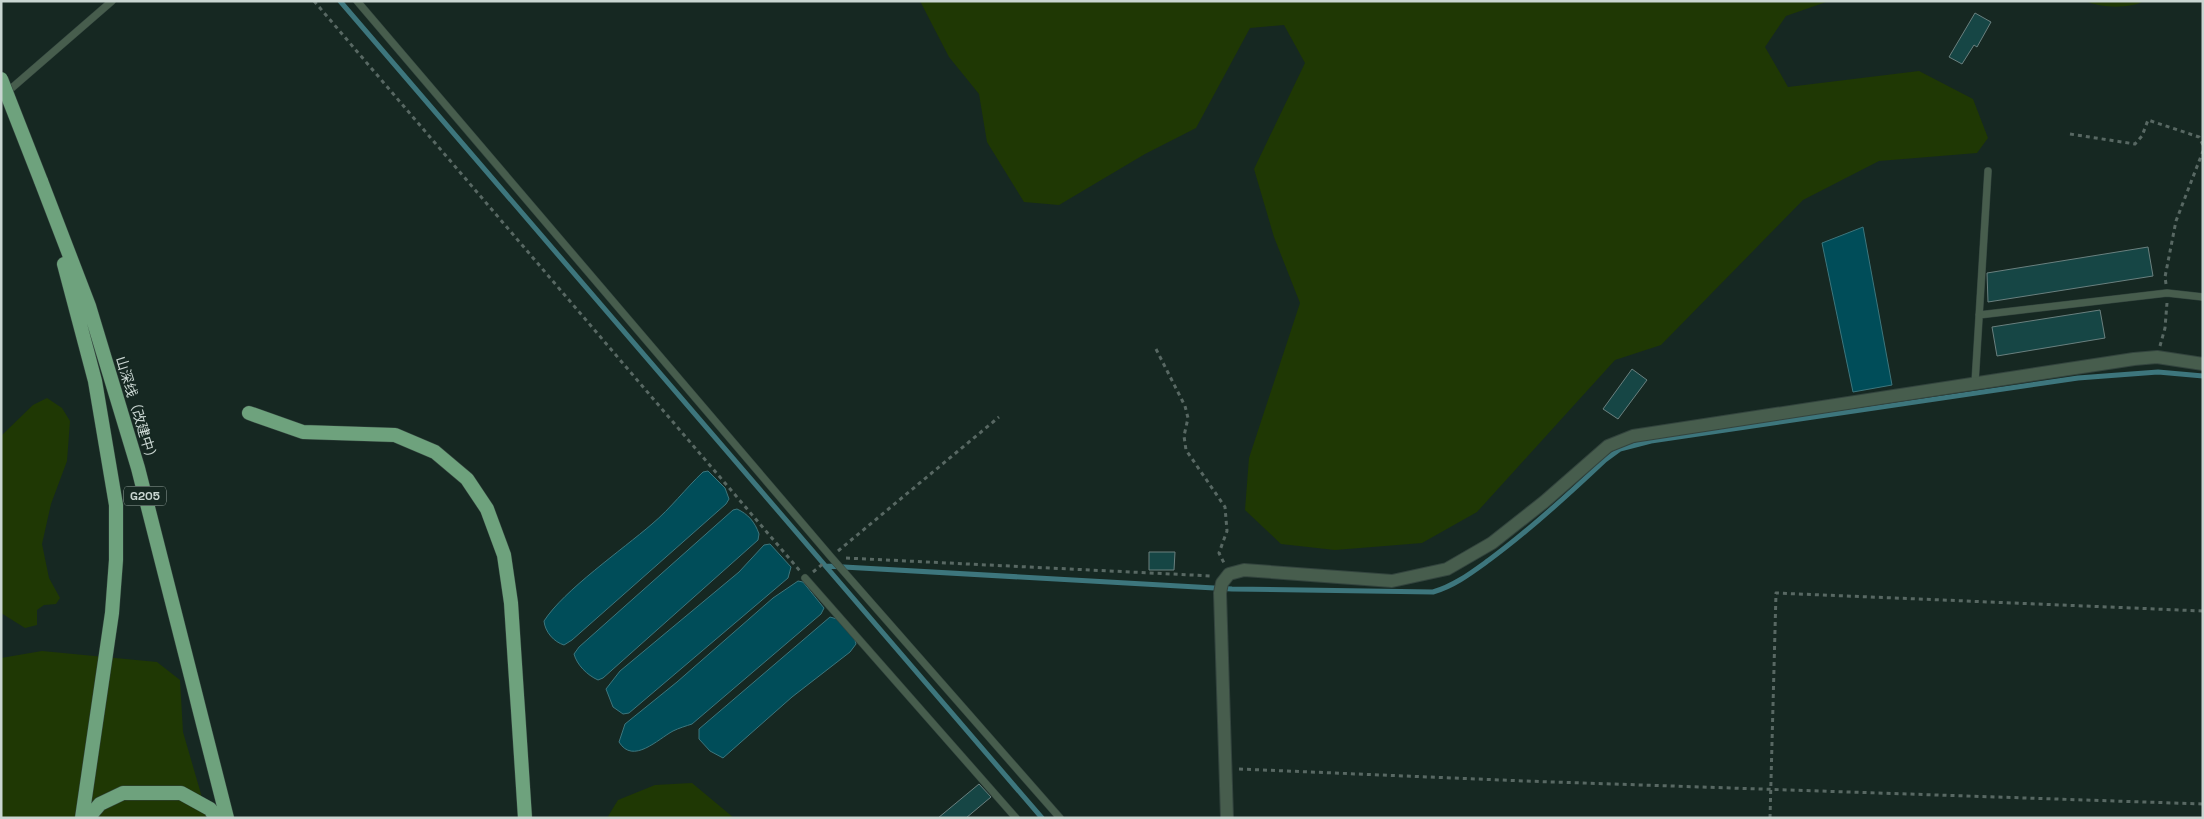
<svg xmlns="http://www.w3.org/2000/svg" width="2204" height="819" viewBox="0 0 2204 819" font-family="'Space Grotesk','Noto Sans SC',sans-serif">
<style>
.green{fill:#1f3804}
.water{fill:#004d59;stroke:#3d767d}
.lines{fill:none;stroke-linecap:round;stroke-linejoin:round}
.stream{stroke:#3d767d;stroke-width:5}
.building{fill:#164645;stroke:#6a807f}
.service-casing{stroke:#33443e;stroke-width:8}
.tertiary-casing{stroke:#33443e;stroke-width:14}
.trunk-casing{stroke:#33443e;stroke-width:15}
.path{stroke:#586863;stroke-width:3;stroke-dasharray:4 4;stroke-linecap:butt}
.service{stroke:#475d4d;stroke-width:7}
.tertiary{stroke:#475d4d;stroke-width:12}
.trunk{stroke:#6ea27d;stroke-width:14}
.trunk-bridge-casing{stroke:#33443e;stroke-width:15;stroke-linecap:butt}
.trunk-bridge{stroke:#6ea27d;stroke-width:14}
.labels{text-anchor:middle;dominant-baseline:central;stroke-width:4;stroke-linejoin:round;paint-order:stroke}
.shield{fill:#162822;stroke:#94a29d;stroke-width:1}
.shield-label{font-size:12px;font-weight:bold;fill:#cad6d2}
.street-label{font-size:14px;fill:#cad6d2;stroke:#162822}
</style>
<rect width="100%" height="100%" fill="#162822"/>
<path class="green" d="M920,1H1829L1786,16L1765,47L1788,87L1919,71L1973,99L1988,138L1977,153L1879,161L1803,200L1661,345L1615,360L1477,512L1422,543L1335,550L1281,544L1245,510L1249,458L1300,303L1274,237L1254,169L1305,63L1284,25L1250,28L1196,128L1145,154L1059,205L1024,202L987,142L979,94L949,57Z
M2086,1H2144C2131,9 2099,8 2086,1Z
M47,398L62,408L70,421L67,461L51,504L42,544L49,578L60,598L56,604L44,605L37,610V625L25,628L1,613V436L33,405Z
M42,651L157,662L180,680L183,732L208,818H1V658Z
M692,783L734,818H607L618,800L655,785Z"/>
<path class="water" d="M1863,227L1892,385L1853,392L1822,243Z
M708,471L725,488L729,499L726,504L572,640L564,645C554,642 545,632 544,621C564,590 622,550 652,524C671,508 685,489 703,472Z
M737,509C748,514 755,522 759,534L758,540L603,678L598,680C587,675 577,665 574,654L579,647L733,510Z
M770,544L791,567L788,578L629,713L623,714L613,707L606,689L620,671L739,572L764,545Z
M798,581L803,582L824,608L821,614L692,724C686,726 679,728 673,731C658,739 633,765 619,742L625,724L677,682L773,598Z
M830,617L837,619L855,640L856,644L850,652L792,697L723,758L710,751L699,739V729Z"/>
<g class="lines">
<path class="stream" d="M340,1L1042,818
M826,566L1232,589L1433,592C1454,586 1471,573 1489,560C1530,530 1568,495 1605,460L1620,449L1651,441L2078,378L2158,372L2203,376"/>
</g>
<path class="building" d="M1975,13L1991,22L1977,47L1974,45L1962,64L1949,57Z
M2148,247L2153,276L1988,302L1987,273Z
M2100,310L2105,338L1997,356L1992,327Z
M1632,369L1647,380L1618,419L1603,409Z
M1149,552H1175L1174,570H1149Z
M979,784L991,797L966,818H938Z"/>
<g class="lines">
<g class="service-casing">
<path id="service" d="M357,1L831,557L1060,818
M6,93L112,1
M1979,315L2167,293L2203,297
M1975,383L1988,171
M805,578L1016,818"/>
</g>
<g class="tertiary-casing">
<path id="tertiary" d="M1227,818L1220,593L1222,583L1229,574L1244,570L1392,581L1447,569L1492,543L1544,502L1608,446L1633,436L2134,359L2157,357L2203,364"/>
</g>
<g class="trunk-casing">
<path id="trunk" d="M41,181L89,306L138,468L227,818
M64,264L95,381L116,505V560L112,613L82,818
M249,413L303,432L395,435L435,452L467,479L487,509L504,555L511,603L525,818
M88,818L100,804L123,793H181L210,809L216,818"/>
</g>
<path class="path" d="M314,1L800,571
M2070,134L2135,144L2142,136L2148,120L2199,137L2203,145
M2166,284L2165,277L2176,221L2203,151
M2160,346L2165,328L2167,303
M1156,349L1185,406L1188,418L1184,436L1186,450L1225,507L1227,531L1219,553L1224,563
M838,551L999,417
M846,558L1212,576
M813,572L824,563
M1239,769L1524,781L2203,804
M1770,818L1776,593L2203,611"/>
<use href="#service" class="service"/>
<use href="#tertiary" class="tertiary"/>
<use href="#trunk" class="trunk"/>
<g class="trunk-bridge-casing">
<path id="trunk-bridge" d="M1,79L41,181"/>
</g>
<use href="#trunk-bridge" class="trunk-bridge"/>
</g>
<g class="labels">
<rect class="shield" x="124" y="486.5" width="42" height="19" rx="4"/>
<g class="shield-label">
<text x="145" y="496">G205</text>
</g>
<g class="street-label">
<text transform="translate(137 410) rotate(73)">山深线（改建中）</text>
</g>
</g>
<rect width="2204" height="819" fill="none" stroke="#cad6d2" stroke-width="5"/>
</svg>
